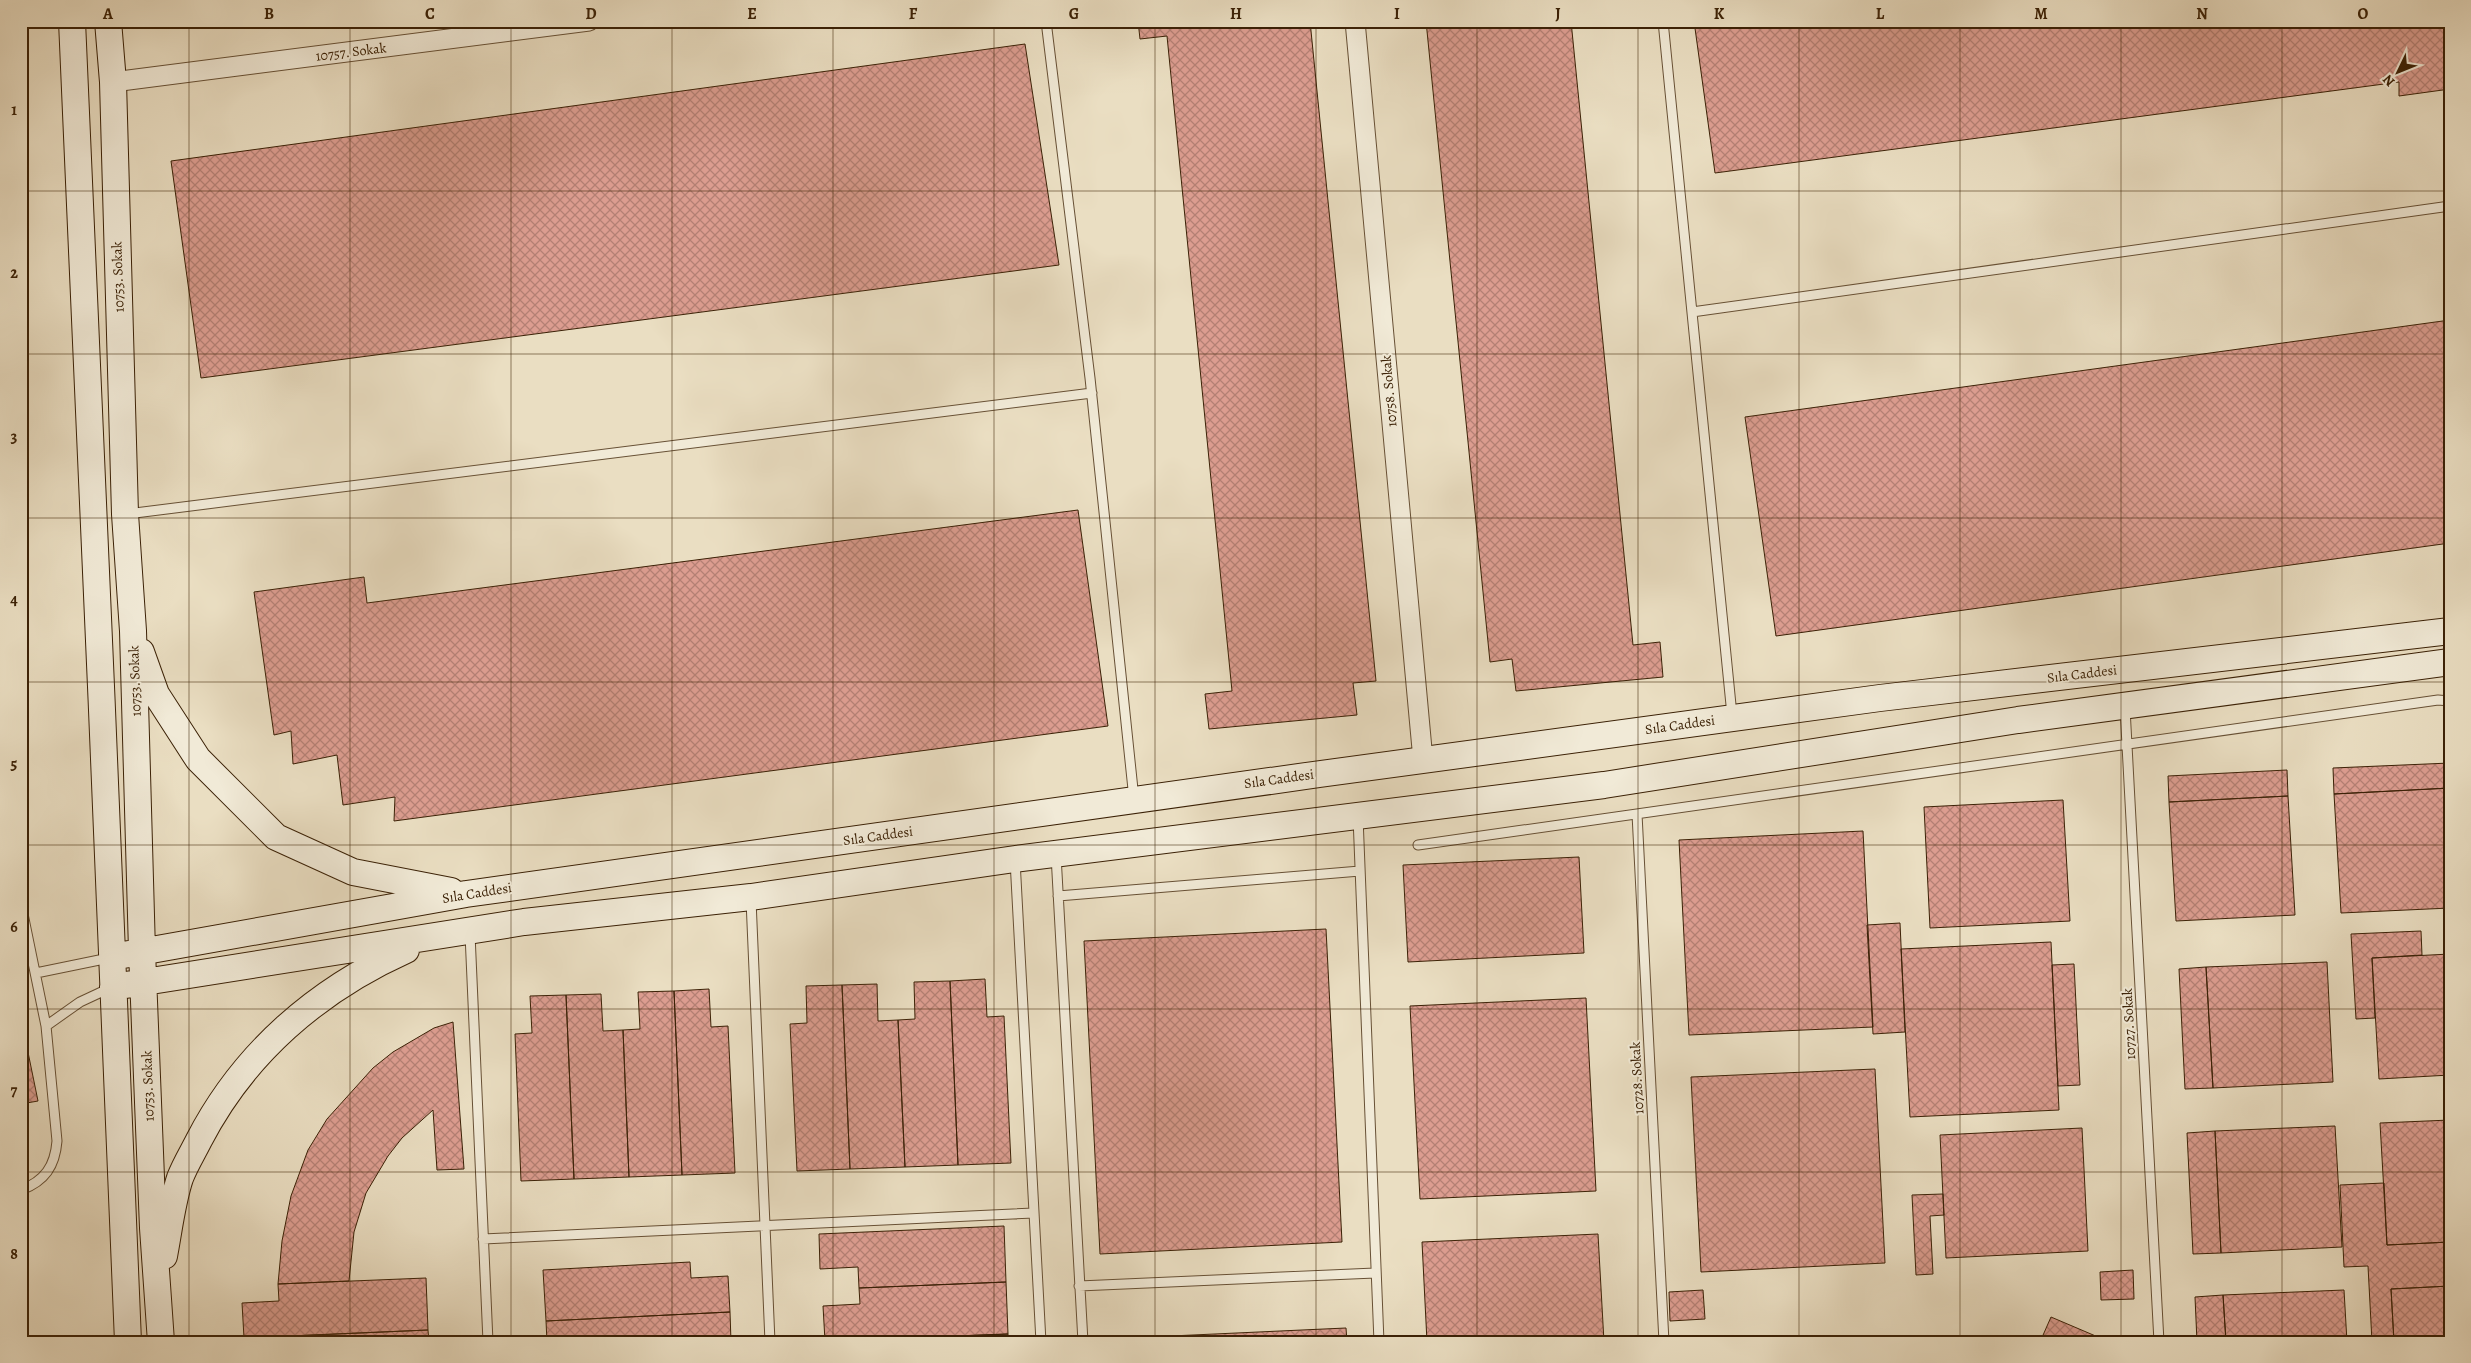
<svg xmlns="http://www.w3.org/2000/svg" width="2471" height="1363" viewBox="0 0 2471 1363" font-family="Alegreya,serif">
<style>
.building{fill:url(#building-cross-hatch);stroke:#3b2106}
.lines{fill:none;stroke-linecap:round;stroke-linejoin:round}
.lane-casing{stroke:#675035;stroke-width:11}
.street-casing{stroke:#675035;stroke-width:21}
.secondary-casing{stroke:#3b2106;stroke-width:28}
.lane{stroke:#f1ead7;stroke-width:9}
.street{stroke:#f1ead7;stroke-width:19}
.secondary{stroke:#f1ead7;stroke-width:26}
.grid{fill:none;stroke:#3b2106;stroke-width:1;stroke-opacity:0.55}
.labels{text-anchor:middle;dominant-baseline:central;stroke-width:4;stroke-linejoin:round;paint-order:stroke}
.street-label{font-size:14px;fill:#3b2106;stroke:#f1ead7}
.neatline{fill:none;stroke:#3b2106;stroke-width:2}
.grid-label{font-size:16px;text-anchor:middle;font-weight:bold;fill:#3b2106}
</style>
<defs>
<pattern id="building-cross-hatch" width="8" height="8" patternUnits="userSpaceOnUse" patternTransform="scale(1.25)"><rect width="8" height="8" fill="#dc9d90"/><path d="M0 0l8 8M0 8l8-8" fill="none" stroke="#b48074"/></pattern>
</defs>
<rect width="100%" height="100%" fill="#eadec2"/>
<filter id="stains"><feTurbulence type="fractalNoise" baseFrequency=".004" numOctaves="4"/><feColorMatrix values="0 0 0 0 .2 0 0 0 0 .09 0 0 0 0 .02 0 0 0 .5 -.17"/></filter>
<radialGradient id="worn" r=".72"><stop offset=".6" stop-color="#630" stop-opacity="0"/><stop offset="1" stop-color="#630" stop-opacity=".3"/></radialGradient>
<path class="building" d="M1138,21H1310L1376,681L1353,683L1357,715L1209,729L1205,694L1232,691L1167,36L1140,39Z
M1426,21H1571L1633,645L1660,642L1663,677L1516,691L1512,659L1490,662Z
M1694,21H2450V89L2399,96V82L1715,173Z
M1025,44L1059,265L201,378L171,161Z
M2450,320V543L1776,636L1745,417Z
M1078,510L1108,726L394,821L395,797L343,805L337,755L293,764L291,731L274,735L254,592L364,577L367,603Z
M2450,763V788L2334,794L2333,768Z
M2287,770L2288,796L2169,802L2168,776Z
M2450,788V908L2341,913L2334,794Z
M2288,796L2295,915L2176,921L2169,802Z
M2063,800L2070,921L1930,928L1924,807Z
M1863,831L1873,1027L1689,1035L1679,840Z
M1579,857L1584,953L1408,962L1403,865Z
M1900,923L1905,1032L1873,1034L1867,925Z
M1326,929L1342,1242L1100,1254L1084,941Z
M2421,931L2422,955L2372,958L2375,1018L2356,1019L2351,934Z
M2051,942L2059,1110L1910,1117L1901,949Z
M2450,954V1075L2379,1079L2372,958Z
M2327,962L2333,1082L2213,1088L2206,967Z
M2074,964L2080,1085L2058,1086L2052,965Z
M2206,967L2213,1088L2185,1089L2179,969Z
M985,979L987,1017L1004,1016L1011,1163L958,1165L950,981Z
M950,981L958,1165L905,1167L898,1020L915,1019L914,982Z
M877,984L878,1021L898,1020L905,1167L850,1169L842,985Z
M842,985L850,1169L797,1171L790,1024L807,1023L806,986Z
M709,989L711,1027L728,1026L735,1173L682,1175L674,991Z
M674,991L682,1175L629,1177L623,1030L640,1029L638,992Z
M601,994L603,1031L623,1030L629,1177L574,1179L566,995Z
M566,995L574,1179L521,1181L515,1034L532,1033L530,996Z
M1586,998L1596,1191L1420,1199L1410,1006Z
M21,1018L38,1101L21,1104Z
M453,1022L464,1169L437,1170L433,1110L402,1138L388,1156L366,1193L354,1232L349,1281L278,1284L282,1241L291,1196L308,1150L327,1119L373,1068L393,1052L434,1028Z
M1875,1069L1885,1263L1701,1272L1691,1077Z
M2450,1120V1242L2387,1245L2380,1123Z
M2335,1126L2342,1247L2221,1253L2215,1131Z
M2082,1128L2088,1251L1946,1258L1940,1135Z
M2215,1131L2221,1253L2193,1254L2187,1133Z
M2384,1183L2387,1245L2450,1242V1286L2391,1289L2394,1342H2372L2368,1266L2344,1267L2340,1185Z
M1943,1194L1944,1215L1930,1216L1933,1274L1916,1275L1912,1195Z
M1004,1226L1006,1282L859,1288L858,1267L820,1269L819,1234Z
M1598,1234L1604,1342H1427L1422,1242Z
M690,1262L691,1278L728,1276L730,1312L546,1321L543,1270Z
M2133,1270L2134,1299L2101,1300L2100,1272Z
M426,1278L428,1330L244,1338L242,1303L279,1301L278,1284Z
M1006,1282L1008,1334L825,1341L823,1306L860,1304L859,1288Z
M2450,1286V1342H2394L2391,1289Z
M1703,1290L1705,1319L1670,1321L1669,1292Z
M2344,1290L2347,1342H2226L2223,1295Z
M2223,1295L2226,1342H2197L2195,1297Z
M730,1312L731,1342H547L546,1321Z
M2051,1317L2105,1340L2104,1342H2040Z
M1346,1328L1347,1342H1105V1339Z
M428,1330L429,1342H244V1338Z
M1008,1334V1342L825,1341Z
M1427,1336V1342H1404V1337Z"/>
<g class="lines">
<g class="lane-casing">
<path id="lane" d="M1046,21L1090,378L1134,799
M1663,21L1732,715
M1692,312L2450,206
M127,514L1092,393
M2125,708L2159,1342
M1637,814L1664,1342
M1358,817L1379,1342
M1418,845L2438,700L2450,701
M1056,855L1083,1342
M1015,860L1041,1342
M1058,896L1360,871
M751,900L770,1342
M21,904L46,1026L57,1141C55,1166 45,1181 21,1190
M470,934L488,1342
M36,973L109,958
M46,1026L80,1002L110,988
M483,1239L1034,1213
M1079,1286L1375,1273"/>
</g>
<g class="street-casing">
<path id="street" d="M1355,21L1423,760
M113,82L589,21"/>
</g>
<g class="secondary-casing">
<path id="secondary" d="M72,21C89,462 113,901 128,1342
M108,21L113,82L125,514L133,631L142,951L153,1228L161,1342
M141,652L156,694L198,759L276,837L353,872L451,891
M112,957L466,894L1320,774L1880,698L2450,631
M113,987L524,922L751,897L1015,859L1604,785L2018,720L2450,662
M164,1256C169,1230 172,1202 180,1178C185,1165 193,1152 199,1140C244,1053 317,990 406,950"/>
</g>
<use href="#lane" class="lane"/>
<use href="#street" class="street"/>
<use href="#secondary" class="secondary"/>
</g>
<path class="grid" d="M189,21V1342M350,21V1342M511,21V1342M672,21V1342M833,21V1342M994,21V1342M1155,21V1342M1316,21V1342M1477,21V1342M1638,21V1342M1799,21V1342M1960,21V1342M2121,21V1342M2282,21V1342M21,191H2450M21,354H2450M21,518H2450M21,682H2450M21,845H2450M21,1009H2450M21,1172H2450"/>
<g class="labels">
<g class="street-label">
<text transform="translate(351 52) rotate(-7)">10757. Sokak</text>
<text transform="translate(118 277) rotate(-92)">10753. Sokak</text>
<text transform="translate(1389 391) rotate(-95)">10758. Sokak</text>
<text transform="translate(2082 674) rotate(-7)">Sıla Caddesi</text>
<text transform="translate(135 681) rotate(-92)">10753. Sokak</text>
<text transform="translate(1680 725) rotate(-8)">Sıla Caddesi</text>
<text transform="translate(1279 779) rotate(-8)">Sıla Caddesi</text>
<text transform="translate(878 836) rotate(-8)">Sıla Caddesi</text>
<text transform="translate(477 893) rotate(-9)">Sıla Caddesi</text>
<text transform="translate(2129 1024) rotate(-93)">10727. Sokak</text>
<text transform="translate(1637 1078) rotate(-93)">10728. Sokak</text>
<text transform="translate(148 1086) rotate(-92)">10753. Sokak</text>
</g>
</g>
<rect width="2471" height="1363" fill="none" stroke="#eadec2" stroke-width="55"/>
<g transform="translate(2398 72) rotate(227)" stroke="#f1ead7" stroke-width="4" paint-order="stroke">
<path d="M0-4L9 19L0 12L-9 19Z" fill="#3b2106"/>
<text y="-8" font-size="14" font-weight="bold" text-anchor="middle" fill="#3b2106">N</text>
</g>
<rect x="28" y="28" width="2416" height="1308" class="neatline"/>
<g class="grid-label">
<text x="108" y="19">A</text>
<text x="269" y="19">B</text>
<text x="430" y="19">C</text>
<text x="591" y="19">D</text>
<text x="752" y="19">E</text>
<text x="913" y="19">F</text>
<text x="1074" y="19">G</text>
<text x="1236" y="19">H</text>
<text x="1397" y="19">I</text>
<text x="1558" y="19">J</text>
<text x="1719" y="19">K</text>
<text x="1880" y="19">L</text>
<text x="2041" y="19">M</text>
<text x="2202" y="19">N</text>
<text x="2363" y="19">O</text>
<text x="14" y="115">1</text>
<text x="14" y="278">2</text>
<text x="14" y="442">3</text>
<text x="14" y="605">4</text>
<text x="14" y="769">5</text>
<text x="14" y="932">6</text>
<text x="14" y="1096">7</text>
<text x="14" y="1259">8</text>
</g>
<rect width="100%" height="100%" filter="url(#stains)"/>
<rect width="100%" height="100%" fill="url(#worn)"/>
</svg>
